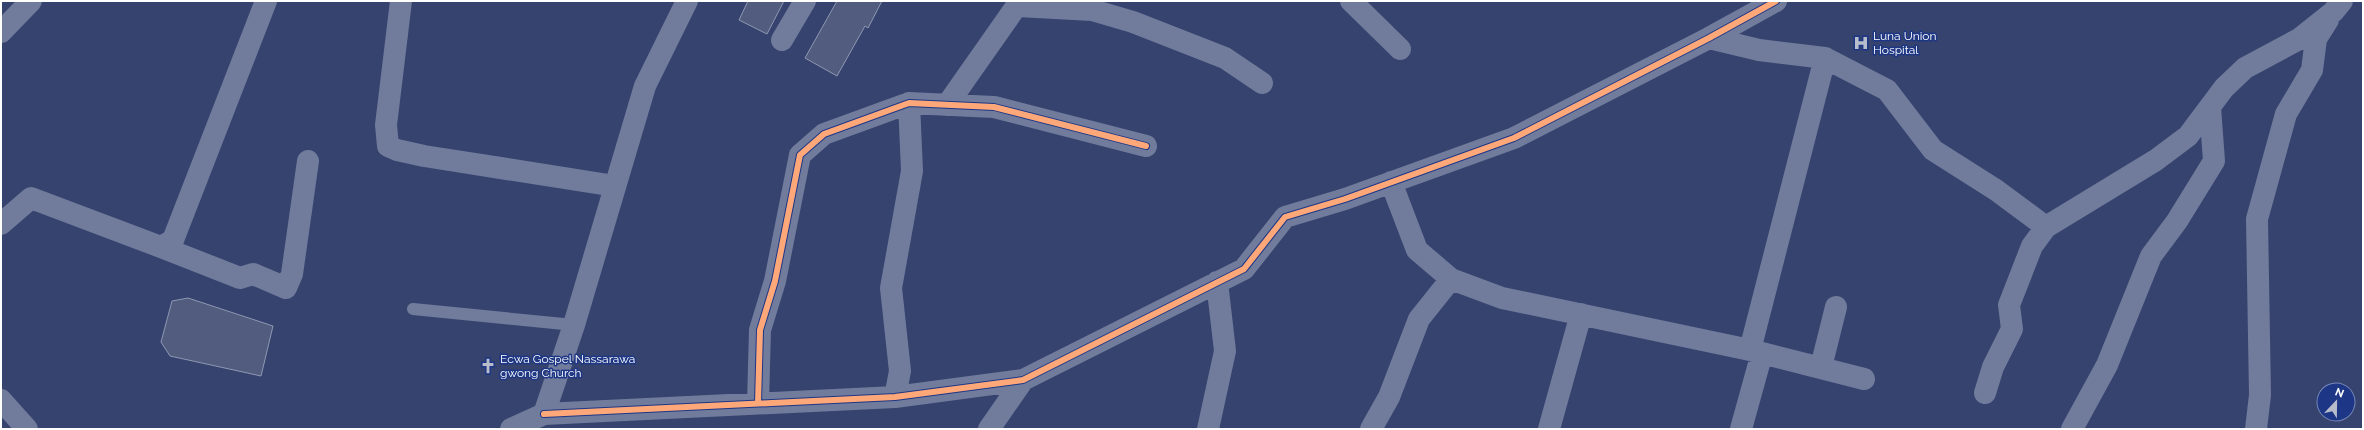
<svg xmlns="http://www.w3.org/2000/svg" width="2364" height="430" viewBox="0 0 2364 430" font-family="Raleway,sans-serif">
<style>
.building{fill:#515c7e;stroke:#8f98b2}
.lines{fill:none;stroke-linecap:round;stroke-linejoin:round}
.service{stroke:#717b9c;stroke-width:12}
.minor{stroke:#717b9c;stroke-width:22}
.tertiary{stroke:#717b9c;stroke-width:22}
.cycleway-casing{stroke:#1d3786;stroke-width:8}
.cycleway{stroke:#fea87a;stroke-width:6}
.labels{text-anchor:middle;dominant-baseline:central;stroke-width:3;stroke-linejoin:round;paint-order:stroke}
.poi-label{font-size:12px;fill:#fff;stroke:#1d3786;text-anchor:start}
</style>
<rect width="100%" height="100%" fill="#35436e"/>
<path class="building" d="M748,1H784L767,34L739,20Z
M837,1H882L868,28L865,26L837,76L805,58Z
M188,298L273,326L261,376L170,356L161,342L172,301Z"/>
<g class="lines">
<path class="service" d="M413,309L574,325"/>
<path class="minor" d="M401,1L386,125L388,146L397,150L424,156L615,186
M1351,1L1400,49
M1018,6L1092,10L1133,22L1225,58L1262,83
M1,32L31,1
M1709,38L1759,50L1825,58L1887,90L1933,150L1996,190L2046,227
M782,40L805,1
M947,105L1020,1
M1391,182L1417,250L1451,279L1502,298L1750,350L1864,379
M1,224L31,198L161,247L173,240L266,1
M161,247L240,278L253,274L286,288L292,274L308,161
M1750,350L1825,58
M1821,367L1836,307
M1985,393L1993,367L2012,329L2009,305L2032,246L2046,227L2156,160L2188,136L2224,88L2245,68L2299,39L2333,12L2342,1
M895,397L900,371L891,288L912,171L909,103
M758,403L760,330L775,281L800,155L824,134L909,103L994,107L1146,146
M544,414L895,397L1023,380L1244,269L1285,217L1345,199L1514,138L1709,38L1776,1
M989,429L1023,380
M1208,429L1225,351L1217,282
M1371,429L1389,397L1419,319L1451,279
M1549,429L1581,314
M1741,429L1762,353
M2072,429L2107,365L2151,256L2177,221L2214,161L2210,107
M2256,429L2260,395L2257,219L2286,114L2312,70L2316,39L2328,20"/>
<path class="tertiary" d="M1,400L27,429
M511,429L544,414L574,325L645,86L687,1"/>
<g class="cycleway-casing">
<path id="cycleway" d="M758,403L760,330L775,281L800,155L824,134L909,103L994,107L1146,146
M544,414L895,397L1023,380L1244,269L1285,217L1345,199L1514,138L1709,38L1776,1"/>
</g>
<use href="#cycleway" class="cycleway"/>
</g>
<defs>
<g id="hospital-bare" transform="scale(1.2)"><path d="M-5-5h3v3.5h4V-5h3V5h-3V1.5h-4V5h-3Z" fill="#b8bdcc" stroke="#1d3786" stroke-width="2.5" paint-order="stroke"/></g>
<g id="church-bare" transform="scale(1.2)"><path d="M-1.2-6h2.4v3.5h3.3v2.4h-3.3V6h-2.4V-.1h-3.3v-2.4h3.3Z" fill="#b8bdcc" stroke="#1d3786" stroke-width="2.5" paint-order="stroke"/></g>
</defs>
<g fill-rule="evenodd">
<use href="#hospital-bare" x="1861" y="43"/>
<use href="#church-bare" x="488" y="366"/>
</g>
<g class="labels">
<g class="poi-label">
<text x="1873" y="36">Luna Union<tspan x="1873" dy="14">Hospital</tspan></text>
<text x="500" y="359">Ecwa Gospel Nassarawa<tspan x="500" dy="14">gwong Church</tspan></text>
</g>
</g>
<rect width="2364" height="430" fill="none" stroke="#ffffff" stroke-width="4"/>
<g transform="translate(2336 402) rotate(22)"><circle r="19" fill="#1d3786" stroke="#7787b6"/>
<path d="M0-3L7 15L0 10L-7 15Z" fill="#b8bdcc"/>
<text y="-6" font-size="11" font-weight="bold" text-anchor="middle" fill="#ffffff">N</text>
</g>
</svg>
